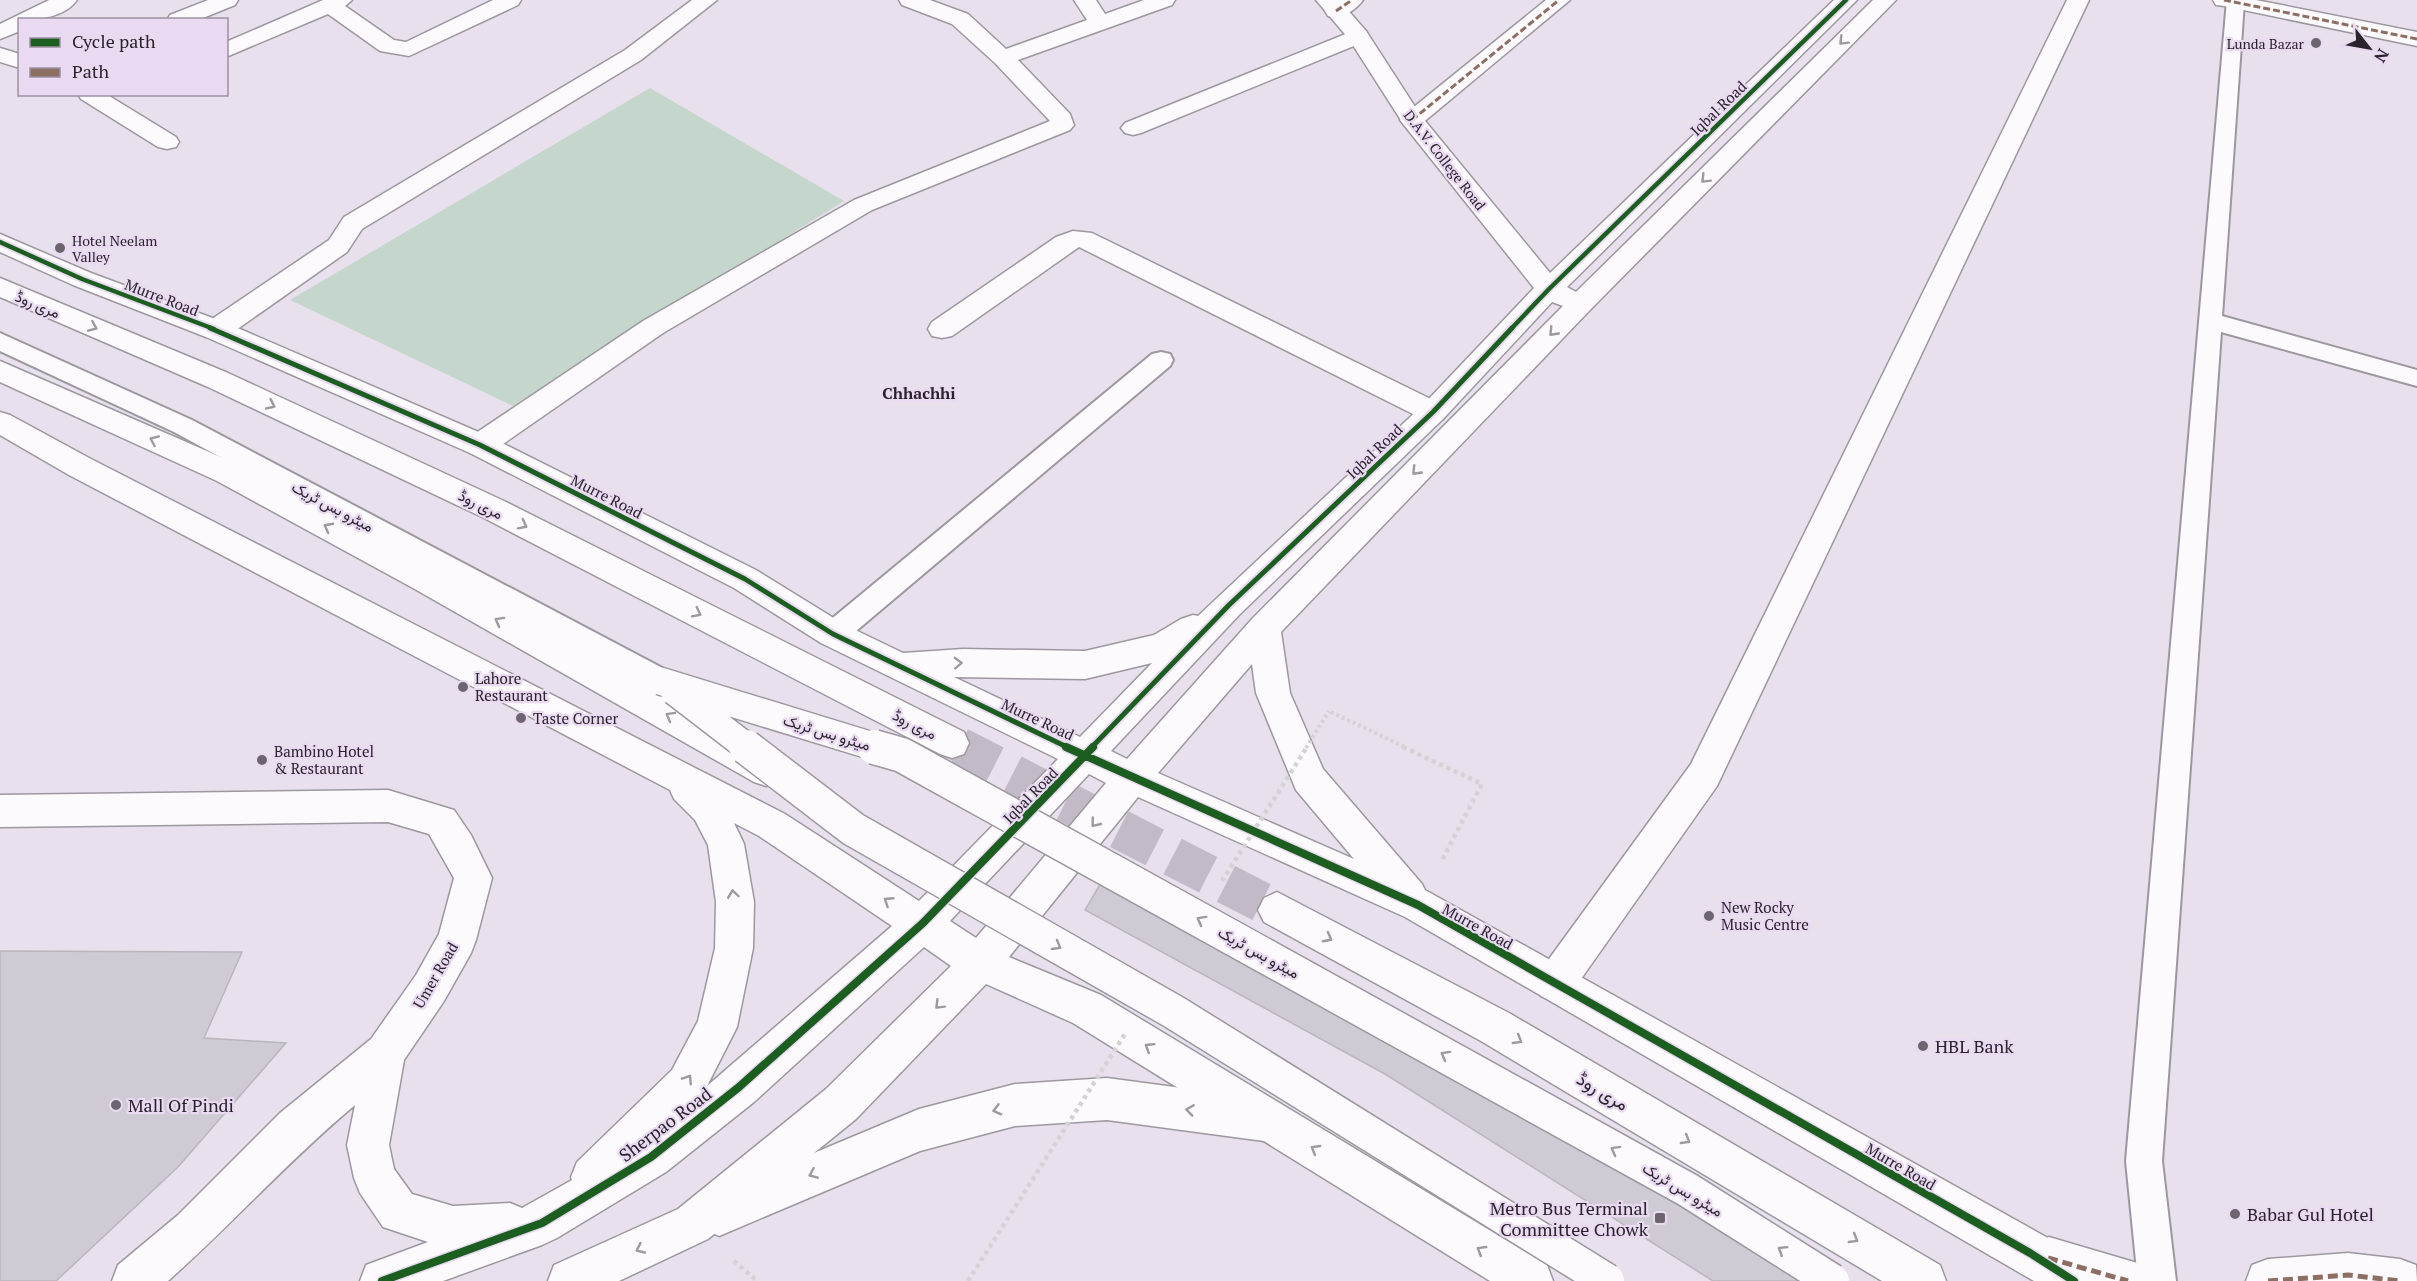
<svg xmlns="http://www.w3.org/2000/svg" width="2417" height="1281" viewBox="0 0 2417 1281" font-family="'PT Serif',Vazirmatn,serif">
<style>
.green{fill:#c5d6cc}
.building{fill:#d0cad4;stroke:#bbb5be;stroke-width:1.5}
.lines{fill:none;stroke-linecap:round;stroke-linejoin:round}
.primary-tunnel-far1{stroke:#c2bac6;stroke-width:31;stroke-dasharray:31 16;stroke-linecap:butt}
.primary-tunnel{stroke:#c2bac6;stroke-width:40;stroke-dasharray:40 20;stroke-linecap:butt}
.lane-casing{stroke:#9d97a0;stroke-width:4}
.street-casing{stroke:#9d97a0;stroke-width:3}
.secondary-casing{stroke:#9d97a0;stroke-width:3}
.primary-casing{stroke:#9d97a0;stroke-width:3}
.path-far1{stroke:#d4d2d5;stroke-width:4;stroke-dasharray:3 3;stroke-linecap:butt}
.path{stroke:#d4d2d5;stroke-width:4.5;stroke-dasharray:4 4;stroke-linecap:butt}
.lane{fill:#fcfafc;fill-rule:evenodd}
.street{fill:#fcfafc;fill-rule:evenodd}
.secondary{fill:#fcfafc;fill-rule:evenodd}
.primary{fill:#fcfafc;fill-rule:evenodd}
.lane-bridge-far1-casing{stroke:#9d97a0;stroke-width:30;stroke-linecap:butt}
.lane-bridge-casing{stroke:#9d97a0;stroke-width:37;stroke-linecap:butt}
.path-bridge-far1{stroke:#d4d2d5;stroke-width:4;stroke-dasharray:3 3;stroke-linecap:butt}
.path-bridge{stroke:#d4d2d5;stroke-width:4.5;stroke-dasharray:4 4;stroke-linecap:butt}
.lane-bridge-far1{stroke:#fcfafc;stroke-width:27}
.lane-bridge{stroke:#fcfafc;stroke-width:34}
.quiet-far1{stroke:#8d6e63;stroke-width:3;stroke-dasharray:7 3;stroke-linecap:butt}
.quiet{stroke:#8d6e63;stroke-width:5;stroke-dasharray:10 5;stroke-linecap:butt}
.cycleway-far2-casing{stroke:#e9daf2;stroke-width:8}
.cycleway-far1-casing{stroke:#e9daf2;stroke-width:9}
.cycleway-casing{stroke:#e9daf2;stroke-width:11}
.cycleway-far2{stroke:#1b5e20;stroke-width:4.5}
.cycleway-far1{stroke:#1b5e20;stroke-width:5}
.cycleway{stroke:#1b5e20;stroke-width:8}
.oneway{stroke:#9d999e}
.poi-dot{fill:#6c656f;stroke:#e9daf2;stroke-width:2}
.labels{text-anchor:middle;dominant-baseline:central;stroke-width:4.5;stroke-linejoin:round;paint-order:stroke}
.far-poi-label{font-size:14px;fill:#29232c;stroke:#e9daf2;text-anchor:end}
.far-street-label{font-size:14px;fill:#29232c;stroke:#e9daf2}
.street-label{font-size:15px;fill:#29232c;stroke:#e9daf2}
.poi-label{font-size:15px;fill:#29232c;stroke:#e9daf2;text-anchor:start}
.neighbourhood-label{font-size:16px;font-weight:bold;fill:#29232c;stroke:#e9daf2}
.near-poi-label{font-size:18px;fill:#29232c;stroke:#e9daf2;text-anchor:start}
.near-street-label{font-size:18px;fill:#29232c;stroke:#e9daf2}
</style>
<rect width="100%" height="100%" fill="#e8e0ec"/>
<path class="green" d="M650,88L844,201L513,406L290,300Z"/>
<path class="building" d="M1106,874L1813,1281H1713L1385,1074L1085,910Z
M0,951L242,952L204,1038L286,1043L178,1167L56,1281H0Z"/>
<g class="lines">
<path class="primary-tunnel-far1" d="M952,743L962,748"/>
<path class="primary-tunnel" d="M959,747L1277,910"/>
<g class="lane-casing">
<path id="lane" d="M2227,0H2243L2244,2L2222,316L2417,370V386L2221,332L2162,1161L2176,1281H2138L2126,1161Z
M0,333L192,420L670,672L675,681L670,690L660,693L650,690L174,432L0,351Z
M1161,352L1170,354L1173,360L1170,366L843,642L833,645L823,642L819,634L823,626L1152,354Z"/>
</g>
<g class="street-casing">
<path id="street" d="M49,0H77C65,17 38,20 20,20V31L0,39V24Z
M208,0H238L235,5L198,20H167L170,15Z
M323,0H352L345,6L394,40L406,42L493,0H521L518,5L409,56L380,51L328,14L226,57V42Z
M692,0H717L641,60L362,229L347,252L226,337L216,339L206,337L202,330L206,323L329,240L344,217L625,50Z
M899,0H930L968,14L1006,49L1087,20L1074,0H1096L1105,14L1144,0H1175L1172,5L1018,60L1070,114L1074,125L1070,130L872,210L663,333L490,453L480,456L470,453L465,445L470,437L643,321L854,200L1050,121L995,63L952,24L902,5Z
M1338,0H1363C1355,11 1342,19 1328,16L1325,11Z
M1546,0H1570L1420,125L1412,127L1404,125L1400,120L1404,115Z
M2067,0H2089L1717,786L1569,996L1555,1002L1541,996L1535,983L1541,970L1691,764Z
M2213,0H2256L2417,32V46L2224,6L2216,5Z
M1358,29L1366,31L1369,36L1366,41L1141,133L1133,135L1125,133L1121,128L1125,123Z
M0,48L20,54V68L0,62Z
M78,94H106L176,137L179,142L176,147L167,149L158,147L81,99Z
M1073,231L1092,233L1443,405L1447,412L1443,419L1433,422L1423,419L1079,247L952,336L942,338L932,336L928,329L932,322L1056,237Z
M1107,1078L1264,1099L1279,1105L1285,1120L1279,1135L1264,1141L1107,1120L1015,1126L920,1151L719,1236L704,1229L697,1214L704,1199L919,1109L1015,1084Z
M2049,1237L2144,1265L2150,1281H2049L2033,1275L2027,1259L2033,1243Z
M2348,1253L2400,1259L2416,1265L2417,1281H2246L2252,1265L2268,1259Z"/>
</g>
<g class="secondary-casing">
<path id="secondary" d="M1316,0H1339L1366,31L1421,116L1550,273L1834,0H1857L1567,287L1576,292L1873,0H1896L1589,311L1281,632L1290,693L1323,769L1422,884L1425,890L2046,1237L2090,1265L2096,1281H2034L1405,917L1138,797L1009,957L1101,995L1547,1265L1553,1281H1490L1073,1023L986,984L856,1119L708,1239L619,1281H548L554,1265L678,1209L826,1089L951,966L924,947L754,1102L666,1172L557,1238L542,1245L443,1281H360L366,1265L428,1242L383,1227L360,1193L354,1178L347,1145L355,1105C289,1160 232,1224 168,1281H112L118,1265L178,1215L280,1113L371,1039L416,975L439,934L454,878L429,834L388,822L0,827V795L388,790L454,810L471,835L492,878L476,940L471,953L444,1001L404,1060L389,1145L394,1169L412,1194L453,1206L510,1203L522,1208L572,1180L571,1177L577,1162L672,1070L698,1021L715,948L716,902L708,845L695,820L674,799L670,790L69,475L0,435V412L10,415L91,459L785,814L919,901L1058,759L821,643L734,588L470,453L206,337L73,285L0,252V234L91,273L226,323L490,437L756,570L845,625L903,653L963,649L1085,651L1154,635L1181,619L1193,615L1198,616L1423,405L1534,288L1404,125L1349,39ZM1552,302L1563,306L1252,619L1127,759L1111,751L1240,614L1443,419ZM1152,663L1080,737L954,677L1085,679ZM1252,664L1256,693L1296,790L1354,859L1158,773ZM1089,774L1106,783L976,938L950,921ZM734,823L759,836L892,926L707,1086L737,1027L753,948L754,902L744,844Z"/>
</g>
<g class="primary-casing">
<path id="primary" d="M0,278L228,373L504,501L964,732L969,743L964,754L952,758L940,754L482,517L208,387L0,297Z
M0,361L239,465L435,570L778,760L784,771L778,782L766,786L754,782L413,588L217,481L0,382Z
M1277,892L1509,1013L1940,1265L1946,1281H1882L1481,1041L1264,922L1258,910L1264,898Z"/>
</g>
<path class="path-far1" d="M1331,712L1407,748"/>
<path class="path" d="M1403,747L1482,784L1441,862
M734,1261L757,1281"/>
<use href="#lane" class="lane"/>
<use href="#street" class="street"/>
<use href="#secondary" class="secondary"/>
<use href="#primary" class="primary"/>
<g class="lane-bridge-far1-casing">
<path id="lane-bridge-far1" d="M660,681L879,748
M674,691L748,748"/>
</g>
<g class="lane-bridge-casing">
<path id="lane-bridge" d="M746,747L853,829L1174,1012L1607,1281
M874,747L902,755L1688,1190L1832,1281"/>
</g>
<path class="path-bridge-far1" d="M1306,748L1329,711"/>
<path class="path-bridge" d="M1222,881L1307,747
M968,1281L1125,1034"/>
<use href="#lane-bridge-far1" class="lane-bridge-far1"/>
<use href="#lane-bridge" class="lane-bridge"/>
<path class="quiet-far1" d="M2224,0L2417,39
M1336,11L1352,0
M1412,120L1559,0"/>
<path class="quiet" d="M2048,1258L2128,1281
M2268,1281L2348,1275L2400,1281"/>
<g class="cycleway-far2-casing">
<path id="cycleway-far2" d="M0,242L82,279L214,329
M1511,329L1549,289L1846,0"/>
</g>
<g class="cycleway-far1-casing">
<path id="cycleway-far1" d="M210,328L480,445L745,579L833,634L1069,748
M1091,748L1229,605L1433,412L1512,328"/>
</g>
<g class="cycleway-casing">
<path id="cycleway" d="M1066,747L1418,905L2030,1253L2074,1281
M382,1281L542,1223L651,1157L739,1087L923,923L1093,747"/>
</g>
<use href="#cycleway-far2" class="cycleway-far2"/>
<use href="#cycleway-far1" class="cycleway-far1"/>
<use href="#cycleway" class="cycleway"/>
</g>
<defs><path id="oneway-chevron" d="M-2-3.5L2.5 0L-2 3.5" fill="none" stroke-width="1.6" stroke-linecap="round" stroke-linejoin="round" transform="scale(1.5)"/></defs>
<g class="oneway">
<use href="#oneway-chevron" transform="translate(1843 41) rotate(135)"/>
<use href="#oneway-chevron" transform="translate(1705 179) rotate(135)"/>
<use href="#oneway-chevron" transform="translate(93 327) rotate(23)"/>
<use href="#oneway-chevron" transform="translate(1553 332) rotate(134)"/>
<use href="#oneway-chevron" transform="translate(271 405) rotate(25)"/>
<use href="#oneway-chevron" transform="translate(154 440) rotate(-156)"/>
<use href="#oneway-chevron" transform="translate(1416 471) rotate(134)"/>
<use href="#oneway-chevron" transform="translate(523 525) rotate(27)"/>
<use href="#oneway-chevron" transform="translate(328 527) rotate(-152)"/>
<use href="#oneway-chevron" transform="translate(697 613) rotate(27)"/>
<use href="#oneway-chevron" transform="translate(499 621) rotate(-151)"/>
<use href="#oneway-chevron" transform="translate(958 663) rotate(-2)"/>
<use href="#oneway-chevron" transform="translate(670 716) rotate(-151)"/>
<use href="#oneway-chevron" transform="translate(1095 823) rotate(129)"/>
<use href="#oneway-chevron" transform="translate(733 894) rotate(-98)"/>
<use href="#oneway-chevron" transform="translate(888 901) rotate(-147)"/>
<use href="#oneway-chevron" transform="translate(1201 920) rotate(-151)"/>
<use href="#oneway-chevron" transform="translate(1328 938) rotate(28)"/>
<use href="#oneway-chevron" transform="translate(1057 946) rotate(30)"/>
<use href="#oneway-chevron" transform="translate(939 1005) rotate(135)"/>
<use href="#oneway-chevron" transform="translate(1518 1040) rotate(31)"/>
<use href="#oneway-chevron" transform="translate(1149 1047) rotate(-148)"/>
<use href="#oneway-chevron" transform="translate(1445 1055) rotate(-151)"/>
<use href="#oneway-chevron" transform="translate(688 1079) rotate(-57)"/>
<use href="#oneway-chevron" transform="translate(997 1110) rotate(165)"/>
<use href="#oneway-chevron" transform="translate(1190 1110) rotate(-172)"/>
<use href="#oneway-chevron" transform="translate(1686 1140) rotate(31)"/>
<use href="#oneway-chevron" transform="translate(1315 1149) rotate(-149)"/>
<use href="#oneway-chevron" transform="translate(1615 1150) rotate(-151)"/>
<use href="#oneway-chevron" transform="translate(813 1174) rotate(157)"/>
<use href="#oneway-chevron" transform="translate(1854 1239) rotate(31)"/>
<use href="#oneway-chevron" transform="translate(640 1249) rotate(155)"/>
<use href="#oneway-chevron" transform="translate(1481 1250) rotate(-149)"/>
<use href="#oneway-chevron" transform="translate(1782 1250) rotate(-148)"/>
</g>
<g class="poi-dot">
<circle cx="2316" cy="43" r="6"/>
<circle cx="60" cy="248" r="6"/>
<circle cx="463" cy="687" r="6"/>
<circle cx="521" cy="718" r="6"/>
<circle cx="262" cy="760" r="6"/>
<circle cx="1709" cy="916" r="6"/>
<circle cx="1923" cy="1046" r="6"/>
<circle cx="116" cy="1105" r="6"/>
<circle cx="2235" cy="1214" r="6"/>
<rect x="1654" y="1212" width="12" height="12" rx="3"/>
</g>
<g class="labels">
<g class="far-poi-label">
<text x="2304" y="43">Lunda Bazar</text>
<text x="72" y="240" text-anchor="start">Hotel Neelam<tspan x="72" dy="16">Valley</tspan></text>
</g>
<g class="far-street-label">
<text transform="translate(1445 160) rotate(52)">D.A.V. College Road</text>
</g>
<g class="street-label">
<text transform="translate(1718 108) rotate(-44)">Iqbal Road</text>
<text transform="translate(162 297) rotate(21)">Murre Road</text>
<text transform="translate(38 304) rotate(23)">مری روڈ</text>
<text transform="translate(1374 451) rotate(-44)">Iqbal Road</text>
<text transform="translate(607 496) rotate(27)">Murre Road</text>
<text transform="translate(481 504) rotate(26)">مری روڈ</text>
<text transform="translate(333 506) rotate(28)">میٹرو بس ٹریک</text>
<text transform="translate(1038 719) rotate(25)">Murre Road</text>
<text transform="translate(915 724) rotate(27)">مری روڈ</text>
<text transform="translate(827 732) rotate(17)">میٹرو بس ٹریک</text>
<text transform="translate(1030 795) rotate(-46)">Iqbal Road</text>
<text transform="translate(1478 926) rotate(29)">Murre Road</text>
<text transform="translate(1259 952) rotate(29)">میٹرو بس ٹریک</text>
<text transform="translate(435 975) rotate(-60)">Umer Road</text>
<text transform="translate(1901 1166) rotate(30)">Murre Road</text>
<text transform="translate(1683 1189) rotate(31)">میٹرو بس ٹریک</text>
</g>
<g class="poi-label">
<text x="475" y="678">Lahore<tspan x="475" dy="17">Restaurant</tspan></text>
<text x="533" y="718">Taste Corner</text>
<text x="274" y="751">Bambino Hotel<tspan x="274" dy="17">&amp; Restaurant</tspan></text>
<text x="1721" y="907">New Rocky<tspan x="1721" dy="17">Music Centre</tspan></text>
</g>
<g class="neighbourhood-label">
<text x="919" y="393">Chhachhi</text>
</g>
<g class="near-poi-label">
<text x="1935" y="1046">HBL Bank</text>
<text x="128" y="1105">Mall Of Pindi</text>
<text x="1648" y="1208" text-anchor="end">Metro Bus Terminal<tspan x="1648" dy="21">Committee Chowk</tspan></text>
<text x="2247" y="1214">Babar Gul Hotel</text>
</g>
<g class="near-street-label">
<text transform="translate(1603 1091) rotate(31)">مری روڈ</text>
<text transform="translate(665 1124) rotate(-37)">Sherpao Road</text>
</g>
</g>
<rect x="18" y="18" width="210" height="78" fill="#e9daf2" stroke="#9c91a3" stroke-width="1.5"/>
<rect x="30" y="38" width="30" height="9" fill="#1b5e20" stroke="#9c91a3" stroke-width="1.5"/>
<text x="72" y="48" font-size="18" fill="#29232c">Cycle path</text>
<rect x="30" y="68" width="30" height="9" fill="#8d6e63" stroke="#9c91a3" stroke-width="1.5"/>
<text x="72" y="78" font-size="18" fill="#29232c">Path</text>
<g transform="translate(2369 48) rotate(121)" stroke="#e9daf2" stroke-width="4.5" paint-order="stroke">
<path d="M0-4.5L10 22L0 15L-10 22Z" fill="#29232c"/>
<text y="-9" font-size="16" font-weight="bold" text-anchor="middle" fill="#29232c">N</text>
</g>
</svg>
